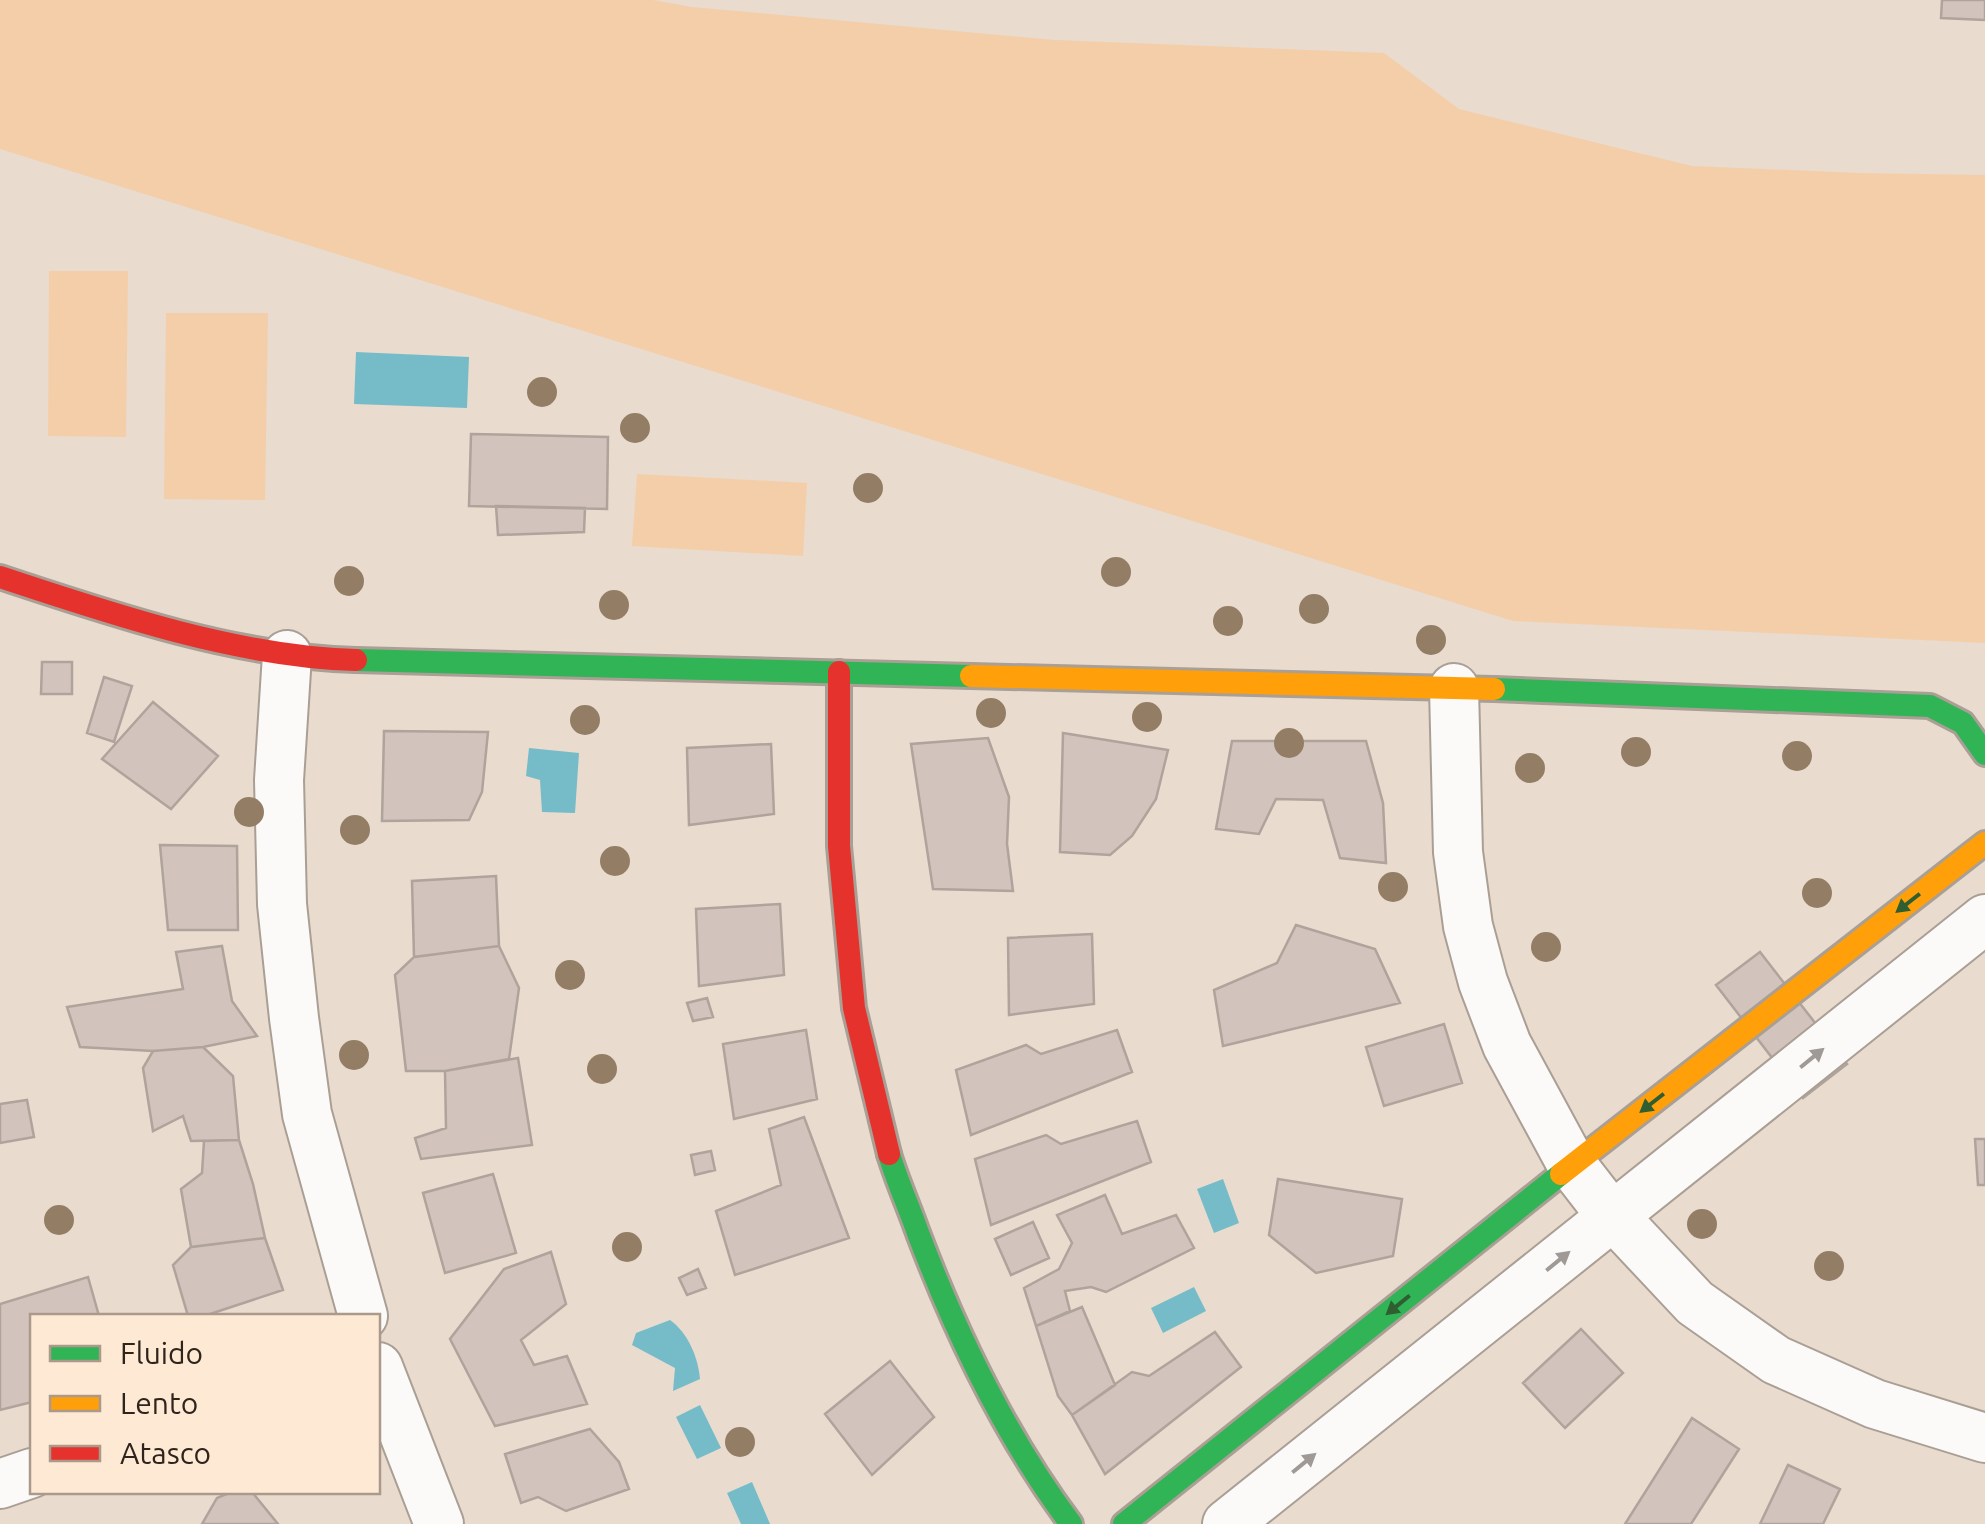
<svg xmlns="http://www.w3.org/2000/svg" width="1985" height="1524" viewBox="0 0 1985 1524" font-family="Ubuntu,sans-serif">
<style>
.green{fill:#f4cea9}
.water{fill:#75bcc8}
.building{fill:#d2c4bc;stroke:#afa39b;stroke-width:2.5}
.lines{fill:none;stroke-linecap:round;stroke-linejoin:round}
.street-casing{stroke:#aa9f95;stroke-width:52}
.fast-casing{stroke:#aa9f95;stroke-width:28}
.slow-casing{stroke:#aa9f95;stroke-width:28}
.jam-casing{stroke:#aa9f95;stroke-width:28}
.street{stroke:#fcfaf8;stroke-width:48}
.fast{stroke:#30b455;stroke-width:22}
.slow{stroke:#ff9f0a;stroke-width:22}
.jam{stroke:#e5322d;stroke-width:22}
.tree{fill:#937d65}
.oneway{fill:#2f5e32}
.oneway2{fill:#9f9a95}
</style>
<rect width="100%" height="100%" fill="#e9dbce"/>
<path class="green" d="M0,0H653L692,7L1055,40L1384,53L1459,109L1692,166L1859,173L1985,175V643L1513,621L0,149Z
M49,271H128L126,437L48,436Z
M166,313H268L265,500L164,499Z
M637,474L807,483L803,556L632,546Z"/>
<path class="water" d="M356,352L469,357L467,408L354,404Z
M529,748L579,753L575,813L542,812L540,780L526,776Z
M1223,1179L1239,1223L1214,1233L1197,1189Z
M1194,1287L1206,1311L1163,1333L1151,1308Z
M670,1320C688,1333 698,1357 700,1379L673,1391L675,1368L632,1345L636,1333Z
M700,1405L721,1448L697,1459L676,1417Z
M752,1482L770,1524H741L727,1493Z"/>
<path class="building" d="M1942,0H1985V20L1941,18Z
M471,434L608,437L607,509L469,506Z
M496,506L585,508L584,532L498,535Z
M42,662H72V694H41Z
M104,677L132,686L114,742L87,733Z
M153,702L218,756L171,809L102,759Z
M384,731L488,732L482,792L469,820L382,821Z
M1063,733L1168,750L1156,799L1132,836L1110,855L1060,852Z
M988,738L1009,797L1007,844L1013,891L933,889L911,744Z
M1232,741H1366L1383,803L1386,863L1340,858L1323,800L1276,799L1259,834L1216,829Z
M771,744L774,814L689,825L687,748Z
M160,845L237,846L238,930H168Z
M496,876L499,946L414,957L412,881Z
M780,904L784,975L699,986L696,909Z
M1296,925L1375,949L1400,1003L1223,1046L1214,990L1277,963Z
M1092,934L1094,1004L1009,1015L1008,938Z
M222,946L232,1001L257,1036L203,1047L153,1051L80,1047L67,1007L183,989L176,952Z
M499,946L519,988L509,1059L445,1071H406L395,975L414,957Z
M1760,952L1847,1064L1803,1098L1716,985Z
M707,998L713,1017L693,1021L687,1003Z
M1444,1024L1462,1083L1384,1106L1366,1047Z
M806,1030L817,1099L734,1119L723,1044Z
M1117,1030L1132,1072L971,1135L956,1070L1026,1045L1041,1054Z
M203,1047L233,1076L239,1140L191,1141L183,1116L153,1131L143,1068L153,1051Z
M518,1058L532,1145L421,1159L415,1138L446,1128L445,1071Z
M27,1100L34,1137L0,1143V1104Z
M804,1117L849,1238L735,1275L716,1211L781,1185L769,1129Z
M1137,1121L1151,1162L991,1225L975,1159L1046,1135L1061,1144Z
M1975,1139H1985V1185H1978Z
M239,1140L253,1184L265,1238L191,1247L181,1189L202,1173L204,1141Z
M711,1151L715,1170L695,1175L691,1155Z
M493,1174L516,1253L445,1273L423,1193Z
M1278,1179L1402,1199L1393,1256L1316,1273L1269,1235Z
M1105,1195L1122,1234L1176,1215L1194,1248L1106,1292L1091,1287L1065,1291L1070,1311L1036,1326L1024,1288L1059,1269L1072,1243L1057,1215Z
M1033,1222L1049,1258L1011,1275L995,1239Z
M265,1238L283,1290L204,1316H188L173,1265L191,1247Z
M551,1252L566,1304L521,1340L534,1365L567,1356L587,1404L495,1426L450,1339L504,1269Z
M698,1269L706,1288L687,1295L679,1278Z
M88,1277L99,1316H32V1402L0,1410V1304Z
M1082,1307L1115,1385L1072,1415L1058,1396L1036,1326Z
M1581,1329L1623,1373L1565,1428L1523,1383Z
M1215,1332L1241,1367L1105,1474L1072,1415L1132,1372L1149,1376Z
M890,1361L934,1417L872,1475L825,1414Z
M1692,1418L1739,1449L1691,1524H1625Z
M590,1429L619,1462L629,1489L566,1511L538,1497L521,1503L505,1454Z
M1788,1465L1840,1489L1823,1524H1760Z
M231,1492H252L278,1524H202L217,1498Z"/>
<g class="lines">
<g class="street-casing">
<path id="street" d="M287,655L279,780L282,904L294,1018L307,1114L363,1316
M1454,688L1458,852L1468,926L1483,982L1507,1045L1572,1165L1603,1205L1695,1303L1776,1360L1875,1404L1985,1438
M378,1367L439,1524
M0,1484L32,1473
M1227,1524L1985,919"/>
</g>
<g class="fast-casing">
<path id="fast" d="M356,660L971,676
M1494,689L1930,706L1963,723L1985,754
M889,1154C897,1181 909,1207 918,1233C957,1336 1005,1436 1071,1524
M1124,1524L1561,1174"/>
</g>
<g class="slow-casing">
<path id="slow" d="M971,676L1494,689
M1561,1174L1985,843"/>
</g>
<g class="jam-casing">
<path id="jam" d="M0,577C111,614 239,657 356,660
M839,672V846L854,1008L889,1154"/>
</g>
<use href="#street" class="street"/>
<use href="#fast" class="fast"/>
<use href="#slow" class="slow"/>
<use href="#jam" class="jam"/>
</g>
<g class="tree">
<circle cx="542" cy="392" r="15"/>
<circle cx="635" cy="428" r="15"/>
<circle cx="868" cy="488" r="15"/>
<circle cx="1116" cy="572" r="15"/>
<circle cx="349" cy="581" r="15"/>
<circle cx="614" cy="605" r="15"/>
<circle cx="1314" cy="609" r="15"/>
<circle cx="1228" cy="621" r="15"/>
<circle cx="1431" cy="640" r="15"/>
<circle cx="991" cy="713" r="15"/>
<circle cx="1147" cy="717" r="15"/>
<circle cx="585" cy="720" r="15"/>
<circle cx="1289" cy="743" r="15"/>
<circle cx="1636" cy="752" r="15"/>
<circle cx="1797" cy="756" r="15"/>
<circle cx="1530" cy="768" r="15"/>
<circle cx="249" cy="812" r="15"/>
<circle cx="355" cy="830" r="15"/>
<circle cx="615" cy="861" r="15"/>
<circle cx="1393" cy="887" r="15"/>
<circle cx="1817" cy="893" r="15"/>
<circle cx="1546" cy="947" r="15"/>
<circle cx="570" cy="975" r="15"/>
<circle cx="354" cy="1055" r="15"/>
<circle cx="602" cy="1069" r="15"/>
<circle cx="59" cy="1220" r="15"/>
<circle cx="1702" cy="1224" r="15"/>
<circle cx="627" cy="1247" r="15"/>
<circle cx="1829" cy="1266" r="15"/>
<circle cx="740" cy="1442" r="15"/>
</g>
<defs><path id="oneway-solid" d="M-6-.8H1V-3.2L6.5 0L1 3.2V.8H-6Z" transform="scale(2.5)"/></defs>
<g class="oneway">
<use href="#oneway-solid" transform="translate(1908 903) rotate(142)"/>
<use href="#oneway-solid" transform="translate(1652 1103) rotate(142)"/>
<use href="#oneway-solid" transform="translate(1398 1305) rotate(141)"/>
</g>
<g class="oneway2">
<use href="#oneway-solid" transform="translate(1812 1058) rotate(-39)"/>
<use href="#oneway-solid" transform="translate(1558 1261) rotate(-39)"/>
<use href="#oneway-solid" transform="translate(1304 1463) rotate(-39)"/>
</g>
<rect x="30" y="1314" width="350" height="180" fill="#fee9d5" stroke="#ab9a8b" stroke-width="2.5"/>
<rect x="50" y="1346" width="50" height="15" fill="#30b455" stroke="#ab9a8b" stroke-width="2.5"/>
<text x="120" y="1364" font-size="30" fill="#2e241b">Fluido</text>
<rect x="50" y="1396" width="50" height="15" fill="#ff9f0a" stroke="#ab9a8b" stroke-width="2.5"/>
<text x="120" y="1414" font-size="30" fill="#2e241b">Lento</text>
<rect x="50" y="1446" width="50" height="15" fill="#e5322d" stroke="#ab9a8b" stroke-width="2.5"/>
<text x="120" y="1464" font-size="30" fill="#2e241b">Atasco</text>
</svg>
